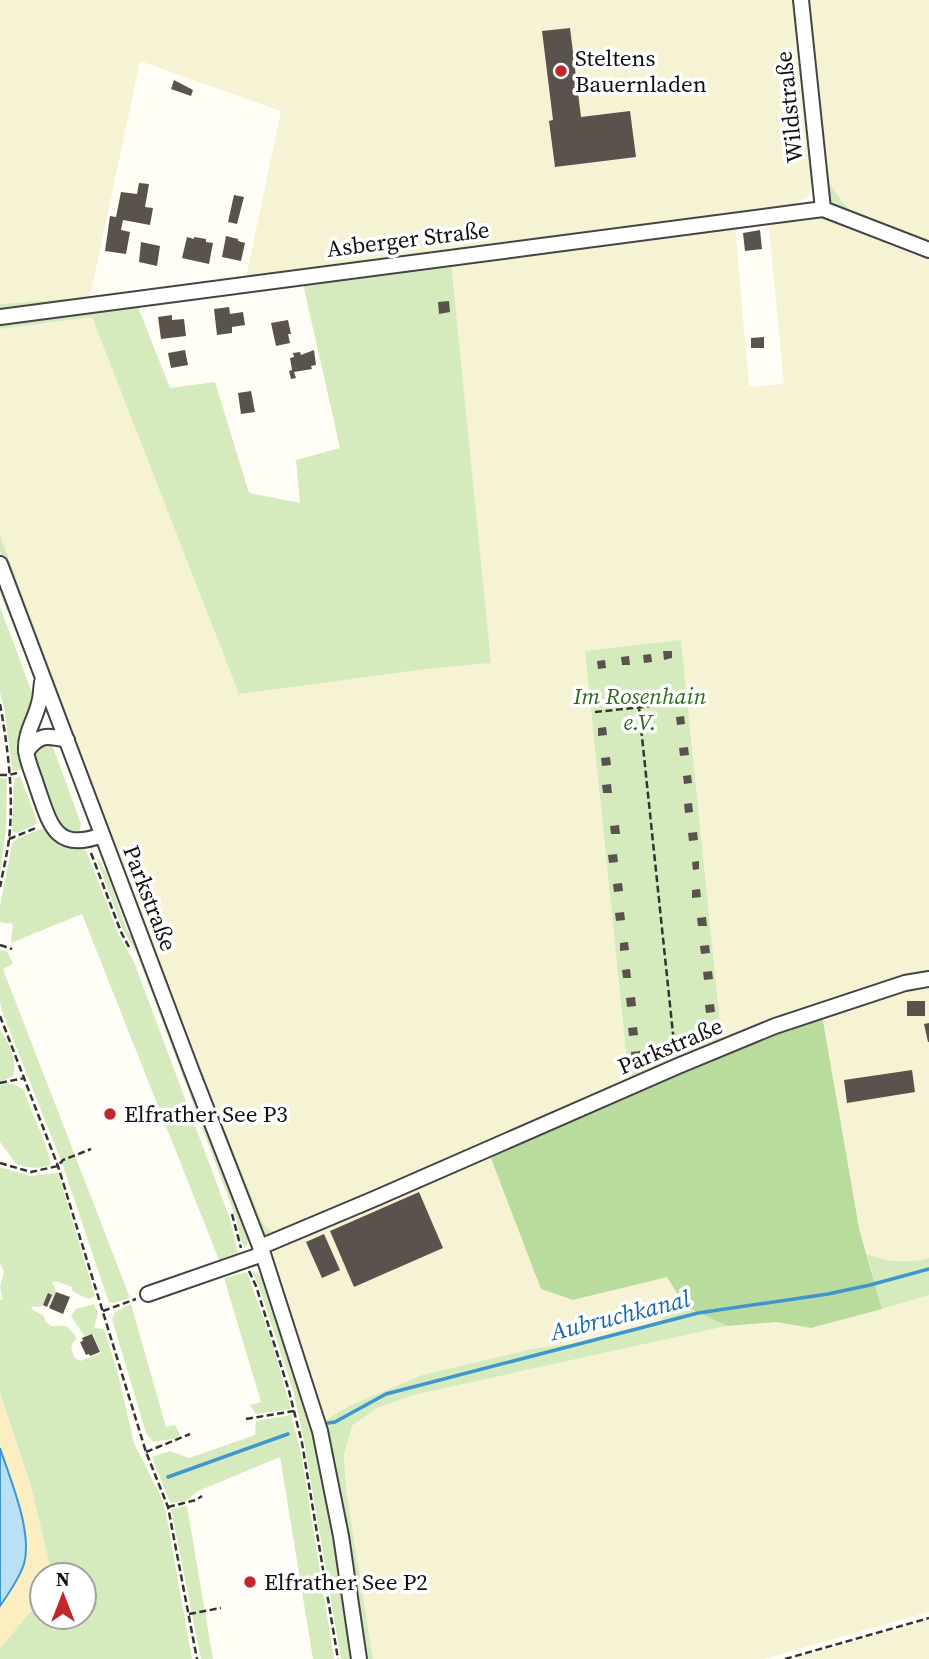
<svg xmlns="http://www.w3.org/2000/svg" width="929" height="1659" viewBox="0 0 929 1659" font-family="'Source Serif 4',serif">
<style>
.farmland{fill:#f6f3d4}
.green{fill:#d5ebbd}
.forest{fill:#b9dc9c}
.sand{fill:#fbeec1}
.water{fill:#b9e0f7;stroke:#3f96cf;stroke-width:2}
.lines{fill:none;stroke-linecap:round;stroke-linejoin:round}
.stream{stroke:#3f96cf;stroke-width:3.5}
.building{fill:#5a524d}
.minor-casing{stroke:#444;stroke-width:18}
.path{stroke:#333;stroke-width:2.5;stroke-dasharray:7 3.5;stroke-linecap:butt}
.minor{stroke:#fff;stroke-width:14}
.poi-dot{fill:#c4262e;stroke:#fff;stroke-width:2.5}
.labels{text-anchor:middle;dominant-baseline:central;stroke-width:7;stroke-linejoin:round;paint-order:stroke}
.poi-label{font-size:23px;fill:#111;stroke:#fff;text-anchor:start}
.street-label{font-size:23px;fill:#111;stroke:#fff}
.park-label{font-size:23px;font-style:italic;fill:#2f6b1f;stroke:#fff}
.water-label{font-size:24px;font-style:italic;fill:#1768a6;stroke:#fff}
</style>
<rect width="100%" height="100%" fill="#fffdf5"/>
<path class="farmland" d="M0,0H796L814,183L811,192L806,198L794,205L784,207L246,278L281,111L140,61L90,297L0,304Z
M810,0H929V243L857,215L843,203L828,181Z
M804,216L821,217L834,220L929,257V975L722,1042L681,641L585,652L629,1082L287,1232H273L267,1230L263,1224L190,1044L0,535V329L92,316L239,693L426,669L490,663L451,262L735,224L749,387L784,384L768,220Z
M929,982V1258L912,1262L881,1260L867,1254L859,1228L822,1015Z
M489,1153L574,1300L667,1276L679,1295L662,1320L594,1341L532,1349L422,1375L349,1406L324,1421L272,1261V1252L275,1246Z
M929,1295V1612L763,1659H373L346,1489L344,1454L351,1427L377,1408L412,1395L727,1326L776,1322L811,1328L882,1309Z
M929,1620V1659H793L880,1634Z"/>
<path class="green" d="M807,0H810L828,181L843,203L857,215C838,207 832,211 826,189Z
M451,262L491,663L426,669L239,694L92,317L0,329V323L89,311L138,307L170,388L215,382L249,493L300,503L296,460L340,448L303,284Z
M90,297L0,311V304Z
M0,535L190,1044L263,1224C270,1233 277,1232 287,1232C277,1235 270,1238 261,1233L186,1045L0,551Z
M0,576L34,669L35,679L0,593Z
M0,607L34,698L19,742V756L22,769L15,771L12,770L5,712L0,692Z
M681,640L722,1042L629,1082L585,651Z
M51,742L79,818L81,824L79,833L70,834L57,824L34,762V756L39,747Z
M20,776L37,821L35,825L17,833L13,832L12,829L14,779Z
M0,778L7,779L6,830L0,875Z
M41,829H46C58,847 68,844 86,850L119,935L134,962L230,1219L238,1253L219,1260L82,914L11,943L13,924L0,922V907L12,843L18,838Z
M96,857C111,872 118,910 127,929C130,936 135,942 140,948L250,1239L245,1249L241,1241L236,1218L137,954L123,930Z
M0,950L7,951L13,964L3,969L130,1298L113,1303L109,1302L106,1294L63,1166L2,1011L0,1002Z
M0,1030C9,1041 18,1062 13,1076L0,1082Z
M10,1083L23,1089L46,1146L51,1163L48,1166L39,1168L27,1167L16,1164L0,1142V1085Z
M0,1167L30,1176L58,1173L95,1296L88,1299L72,1291V1287L56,1281L52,1282L56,1291L50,1303L39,1307L33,1306L31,1309L44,1316L46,1322L51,1326C68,1326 65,1323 77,1338C70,1345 70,1349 75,1358L80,1361L101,1353L93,1334L85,1337L71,1316L76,1309L94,1304L98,1313L94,1328L104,1329L118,1374L134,1443L161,1497L166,1513L192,1659H0V1648L42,1598V1617H84V1575H52L31,1487L0,1393V1300L3,1299L0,1287L4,1272L0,1264Z
M867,1254C888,1263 908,1263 929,1258V1295L882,1309Z
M252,1271L261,1276L265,1281L313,1433L333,1534L353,1659H341L304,1441L293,1390L260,1289Z
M247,1272L271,1339L291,1409L256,1414L250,1405L261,1402L224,1278Z
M679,1295L686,1306L727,1326L413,1395L377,1408L352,1426L344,1454L346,1489L373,1659H364L332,1453L324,1421L349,1406L422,1375L532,1349L594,1341L662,1320Z
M131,1304L166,1427L175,1425L180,1435L177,1438L153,1442L146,1433L112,1319L115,1312Z
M291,1415L301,1452L334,1659H313L280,1457L198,1491L186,1501L170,1503L152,1457L170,1451L189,1458L255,1435L256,1421Z
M187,1506L213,1659H201L171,1509Z"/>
<path class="forest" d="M822,1015L859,1228L882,1309L811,1328L776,1322L727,1326L685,1306L667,1277L573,1300L541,1289L489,1153L772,1032Z"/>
<path class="sand" d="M0,1393L31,1487L52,1575H42V1598L0,1648V1606L11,1591L27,1544L23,1520L0,1448Z"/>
<path class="water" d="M0,1448C10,1479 33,1532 24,1564C19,1579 9,1593 0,1606Z"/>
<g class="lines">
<path class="stream" d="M328,1423L335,1422L386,1394L698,1313L828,1294L870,1285L929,1269
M168,1477L288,1434"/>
</g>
<path class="building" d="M570,28L581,117L630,111L636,157L555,167L549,121L553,120L542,31Z
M174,80L193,90L191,96L171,89Z
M139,183L149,184L145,207L153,208L150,225L123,220L121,230L130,232L126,254L105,251L110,216L116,217L121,192L137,194Z
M234,195L244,197L237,224L228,222Z
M760,230L762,249L745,251L743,233Z
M226,236L238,239V241L245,243L241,261L222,257Z
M187,237L194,239V237L206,239V242L213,243L209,264L182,258Z
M141,242L160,246L157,266L139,262Z
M449,301L450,312L439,314L438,302Z
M229,307L230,314L243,312L245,325L232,327V333L217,335L214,309Z
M172,315V320L184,319L186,336L161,339L158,317Z
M288,320L291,334H288L290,343L276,346L271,323Z
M764,337V348H751V338Z
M185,350L188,365L171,368L168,353Z
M314,350L316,365L311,366L312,369L294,372L296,378L291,379L289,371L292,370L290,358L294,357L293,353L300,352L301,355Z
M251,391L255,412L241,414L238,393Z
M663,651H672V658L664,660Z
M651,654L652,662L644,663L643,655Z
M629,656L630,665H622L621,657Z
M605,660L606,668L598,669L597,661Z
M684,716L685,724L677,725L676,717Z
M606,727L607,735L598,736V728Z
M688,747L689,755L680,756L679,748Z
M610,757L611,765L602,766L601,758Z
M691,775L692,783L684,784L683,776Z
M611,784L612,793H603L602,785Z
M692,803L693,812L685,813L684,804Z
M619,825L620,834H611L610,826Z
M697,832L698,840L689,841L688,833Z
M617,854L618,862L609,863L608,855Z
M699,861V869L693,870L692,862Z
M622,883L623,891L614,892L613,884Z
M700,889L701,897L692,898V890Z
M624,912L625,920L616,921L615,913Z
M706,917L707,926H698L697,918Z
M628,942L629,950L620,951V943Z
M709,945L710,953L701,954L700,946Z
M630,969L631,978H623L622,970Z
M712,971L713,979L704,980L703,972Z
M635,997L636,1006L627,1007L626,998Z
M907,1001H925V1016H907Z
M714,1004L715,1012L706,1013L705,1005Z
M929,1023V1042H928L924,1024Z
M716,1026L717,1034L708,1035L707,1027Z
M637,1027L638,1035L629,1036L628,1028Z
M640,1051L641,1059L632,1060L631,1052Z
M912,1070L915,1092L847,1103L844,1080Z
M419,1192L443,1248L354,1287L330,1231Z
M324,1234L340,1270L322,1278L306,1242Z
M56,1292L70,1297L63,1314L49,1308Z
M48,1293L52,1295L47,1307L43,1305Z
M92,1334L100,1352L90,1356L89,1354L86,1355L80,1342L83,1341L82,1338Z"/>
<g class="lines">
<g class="minor-casing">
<path id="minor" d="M801,0L823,209
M0,317L823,209L929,250
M0,564L192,1072L263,1254L320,1431L341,1536L359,1659
M42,682C41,689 41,697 39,703C35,720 25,733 26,750C27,762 34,776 37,787C50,824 55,853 102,835
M26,752C39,734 46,735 67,740
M260,1247L374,1199L678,1066L775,1026L905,983L929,979
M148,1294L263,1254"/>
</g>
<path class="path" d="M0,704C8,748 14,795 9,839C7,855 3,871 0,887
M639,708L675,1053
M595,712L682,703
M0,775H9L17,773
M9,839L38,827
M91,853L121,932L129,947
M0,945L12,949
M0,1016L58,1166L146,1452L168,1507L197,1659
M0,1083L24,1078
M0,1163L31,1172L58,1166L63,1160L91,1149
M232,1214L241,1248
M249,1271L256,1286L289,1391L302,1443L338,1659
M103,1311L136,1299
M246,1419L294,1411
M146,1452L190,1434
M168,1507L196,1500L202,1496
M189,1614L221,1608
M785,1659L929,1618"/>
<use href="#minor" class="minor"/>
</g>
<g class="poi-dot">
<circle cx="561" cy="71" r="7"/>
<circle cx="110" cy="1114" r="7"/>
<circle cx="250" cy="1582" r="7"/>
</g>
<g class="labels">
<g class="poi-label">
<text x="575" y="58">Steltens<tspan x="575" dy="26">Bauernladen</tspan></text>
<text x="124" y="1114">Elfrather See P3</text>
<text x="264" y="1582">Elfrather See P2</text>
</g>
<g class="street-label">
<text transform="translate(789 107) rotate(-96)">Wildstraße</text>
<text transform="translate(408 239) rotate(-7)">Asberger Straße</text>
<text transform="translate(150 898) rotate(69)">Parkstraße</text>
<text transform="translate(670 1046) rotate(-23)">Parkstraße</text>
</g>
<g class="park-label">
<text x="640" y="696">Im Rosenhain<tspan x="640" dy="26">e.V.</tspan></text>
</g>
<g class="water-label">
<text transform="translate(620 1315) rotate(-14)">Aubruchkanal</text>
</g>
</g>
<g transform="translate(63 1596)"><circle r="33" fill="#ffffff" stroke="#a0a0a0" stroke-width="2"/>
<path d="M0-5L12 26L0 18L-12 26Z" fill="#c4262e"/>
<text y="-10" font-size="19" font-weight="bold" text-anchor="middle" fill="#111111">N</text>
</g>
</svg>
